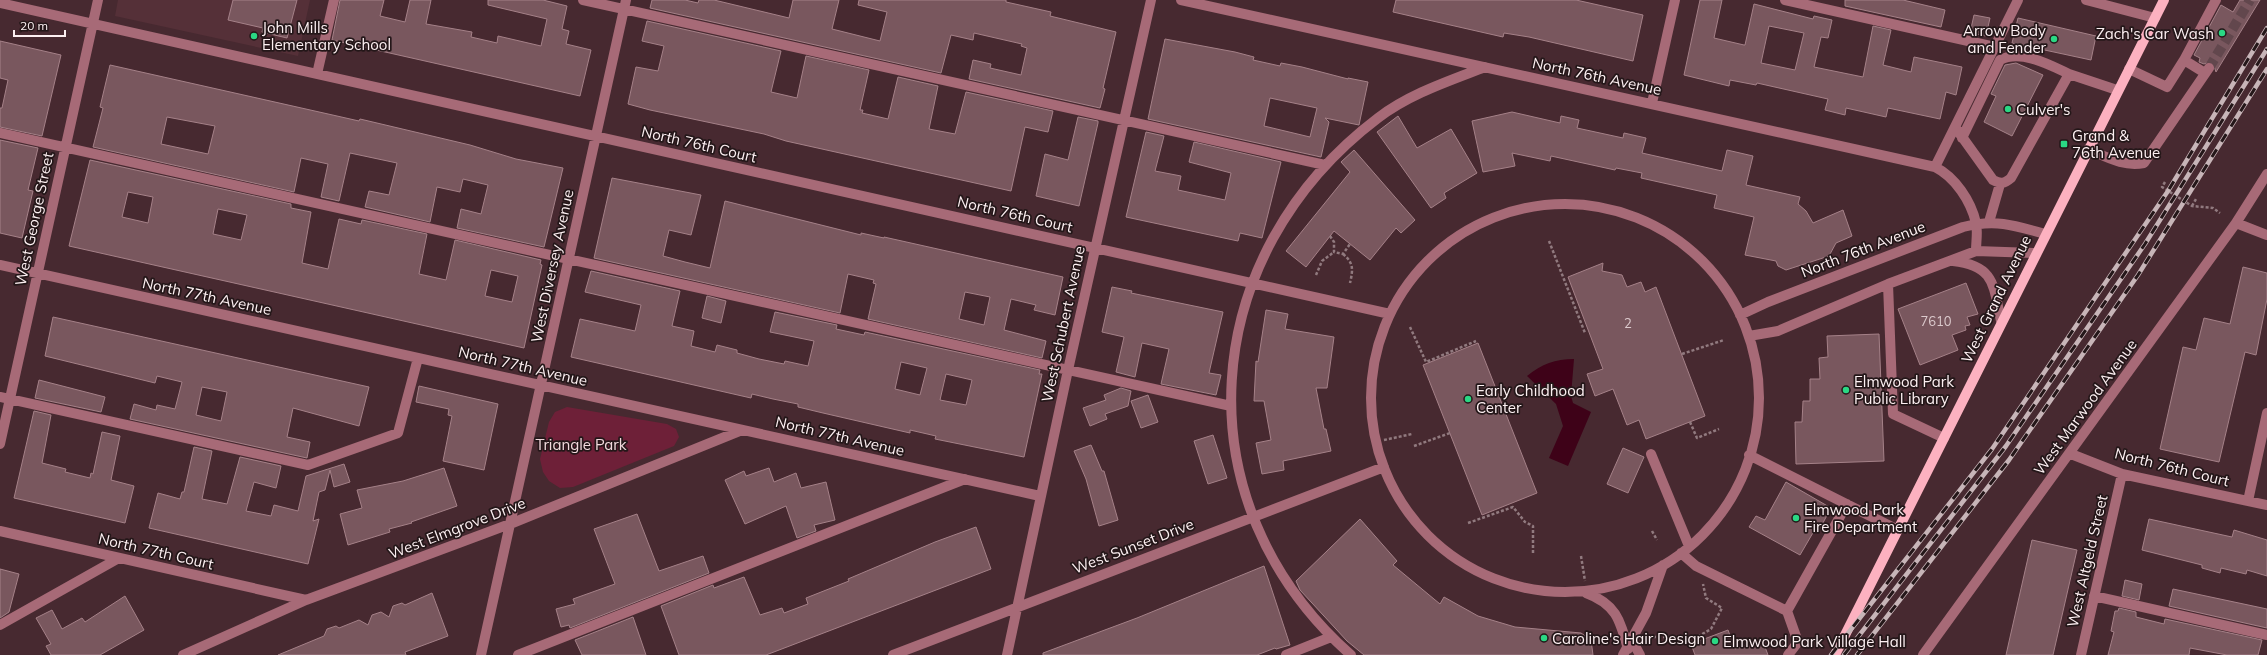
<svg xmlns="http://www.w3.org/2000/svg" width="2267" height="655" viewBox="0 0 2267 655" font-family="Mulish,sans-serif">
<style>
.built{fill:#553038}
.green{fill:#6e2038}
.water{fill:#3e0218}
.building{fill:#79575e;stroke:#a58188;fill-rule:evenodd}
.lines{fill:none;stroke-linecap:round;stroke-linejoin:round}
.minor-tunnel{stroke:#62474d;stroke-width:10;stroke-dasharray:10 5;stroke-linecap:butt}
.path{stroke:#917a7f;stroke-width:2.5;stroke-dasharray:3 2;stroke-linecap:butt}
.minor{stroke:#a76a77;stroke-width:10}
.major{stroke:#fcb1c0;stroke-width:10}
.rail-casing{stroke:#c7b5b8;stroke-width:4.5}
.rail{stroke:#241719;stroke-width:3;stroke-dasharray:9;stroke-linecap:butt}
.poi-dot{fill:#2ad884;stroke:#241719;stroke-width:1.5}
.labels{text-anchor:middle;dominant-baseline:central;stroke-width:3.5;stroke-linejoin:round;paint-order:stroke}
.number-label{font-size:13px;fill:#dccacd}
.poi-label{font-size:15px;fill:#fdf0f2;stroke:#241719;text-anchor:start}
.street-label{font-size:15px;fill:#fdf0f2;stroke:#241719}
.park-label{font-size:15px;fill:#f3dade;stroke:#241719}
</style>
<rect width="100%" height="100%" fill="#472930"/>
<path class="built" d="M118,0H310L298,56L115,16Z"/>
<path class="green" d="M567,407L667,424L676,429L679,437L674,446L573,487L560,488L549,481L543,472L540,459L549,422L555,412Z"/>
<path class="water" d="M1574,359L1571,396L1573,403L1591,412L1568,466L1549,458L1563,426L1556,404L1527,376C1542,364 1555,359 1574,359Z"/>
<path class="building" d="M233,0H297L287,38L262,32L263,28L228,20Z
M340,0H384L380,16L405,22L410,0H431L426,24L472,32L471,37L497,43L498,36L541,46L547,19L488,5V0H543L567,6L562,29L569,31L566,44L591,50L580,96L332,40Z
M652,0H685L698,3L699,0H714L789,18L793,0H839L832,29L880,41L887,12L858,5L859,0H1006V2L1051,12L1050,16L1116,32L1103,88L1105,89L1100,108L969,79L973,60L991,64L990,68L1021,75L1027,48L1021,46L1022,44L974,33L973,40L951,35L941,73L650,8Z
M1396,0H1576L1643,15L1633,61L1529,37L1504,33L1503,37L1393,12Z
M1700,0H1722L1714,38L1744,45H1745L1754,4L1813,19L1814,16L1832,20L1828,38L1821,37L1814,67L1863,77L1873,26L1891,30L1883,65L1911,72L1914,57L1962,67L1956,95L1946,92L1940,119L1888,108L1886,117L1846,108L1845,115L1825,110L1828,99L1757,83L1756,85L1730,80L1729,86L1684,75ZM1769,26L1804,33L1795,70L1761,63Z
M1845,0H1903L1945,10L1941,27L1845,6Z
M2240,0H2260L2216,72L2213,63L2209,62L2204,64L2199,62L2200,58L2194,55L2221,5L2233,12Z
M1974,15L1990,18L1986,36L1970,33Z
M2018,18L2096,36L2091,60L2012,43Z
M647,21L781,51L771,92L797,98L806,56L869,70L860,110H863L862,113L888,119L898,77L938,86L929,129L955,134L966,92L1053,111L1048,132L1025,127L1011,191L786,141L764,134L650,110L628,104L636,67L658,71L664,46L642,41Z
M1165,39L1235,52L1254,57L1253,60L1280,66L1281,63L1302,67L1348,79V78L1368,82L1359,125L1325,118L1329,122L1321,157L1148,119ZM1270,98L1317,108L1310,137L1264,126Z
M0,41L61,55L42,136L0,127V108H2L8,80L0,78Z
M2016,63L2043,75L2012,136L1984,122L1996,96L1991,94L2005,65Z
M110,65L337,116L359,121L360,119L470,145L516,159L563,168L544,247L457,228L461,209L481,214L488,185L463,179L460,192L437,187L430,222L365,207L369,191L389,195L397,163L350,153L339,201L321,197L328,164L301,158L294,192L93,147L103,108L100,107ZM167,117L215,126L208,154L161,144Z
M1512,112L1560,123L1561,116L1579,120L1577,128L1623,138L1624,133L1646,138L1642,153L1722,171L1727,150L1753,156L1746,185L1800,197L1798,204L1806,211L1813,223L1843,210L1852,236L1836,243L1829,256L1786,270L1778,266L1776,261L1745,255L1754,217L1714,208L1717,195L1641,178L1642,173L1616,168L1615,170L1551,156L1550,161L1512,153L1515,166L1483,172L1472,121Z
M1398,116L1417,148L1451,129L1477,173L1444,193L1446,198L1431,208L1377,132Z
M1078,117L1098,121V123L1079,206L1036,196L1045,154L1068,160Z
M1146,132L1164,136L1155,171L1181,176L1178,190L1225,200L1231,173L1189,162L1194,142L1281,162L1262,238L1240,233L1238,241L1126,217Z
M0,140L38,148L28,190L33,191L22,238L0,233Z
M1354,150L1415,220L1401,233L1396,228L1370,260L1334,231L1306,267L1286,251L1350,172L1341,162Z
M90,160L291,204V208L311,212L302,263L328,269L339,219L361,224L362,220L427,234L419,274L446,280L455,240L541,260L540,264L542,265L524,348L69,246ZM128,192L153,197L148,223L122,217ZM218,209L247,215L241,240L213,234ZM491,270L518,276L512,302L485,296Z
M612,178L701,195L691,235L669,230L663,256L685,262L710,268L725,201L861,235V233L884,238V237L1063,277L1055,315L1034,310L1036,305L1011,299L1004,330L1046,341L1042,358L868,319L876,284L873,283L874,280L848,274L840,313L594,258ZM965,292L990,297L984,325L959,319Z
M1603,263L1602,271L1622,275L1627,287L1641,282L1645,292L1656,287L1705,416L1646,439L1639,420L1627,425L1613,389L1595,396L1587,374L1603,369L1568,277Z
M2243,267L2267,273V299L2256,355L2245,352L2219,462L2160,449L2183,347L2196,350L2204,318L2230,324Z
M591,271L680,291L672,326L694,331L691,346L715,352L717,345L737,350V353L759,359L784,364L785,361L808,366L814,341L770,332L775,312L837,325L836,329L864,335L865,332L1040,370L1039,374H1042L1024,457L935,439L936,436L910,430V433L823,413L798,407V404L773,399L752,394L751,398L571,357L580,319L635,331L641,305L585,292ZM901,362L927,368L920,395L895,389ZM946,374L972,380L966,405L940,400Z
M1966,283L1978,314L1967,317L1970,325L1965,326L1966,330L1952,335L1958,350L1920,365L1898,309Z
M1112,287L1132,291L1131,293L1223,312L1209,373L1221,375L1216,395L1161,384L1169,349L1142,343L1135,377L1116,372L1124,337L1102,332Z
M707,296L726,301L721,323L702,318Z
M1266,310L1288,314L1285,329L1334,337L1327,388H1316L1324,429H1326L1331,451L1283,461L1284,470L1262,474L1256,443L1271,440L1264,401H1254L1256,361L1258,362Z
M53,317L369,387L359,426L293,408L287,437L310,442L307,458L130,419L134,404L156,410L157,405L175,409L182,382L157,376L155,383L45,356ZM202,387L227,392L221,421L196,415Z
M1879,334L1884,461L1796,464L1795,422H1802L1803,401H1810V379H1820L1819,358L1828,357L1827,336Z
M1478,343L1537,493L1482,515L1423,365Z
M39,380L105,397L101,412L35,398Z
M419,386L498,404L484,470L443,461L452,416L448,415L449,409L416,402Z
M1121,388L1131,391L1128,406L1105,414L1107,419L1090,426L1083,408L1106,400L1104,395Z
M1148,395L1158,422L1141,428L1131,401Z
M34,411L51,415L42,463L66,469L65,472L90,478L91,473L93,474L102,432L120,436L111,480L134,486L125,523L14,498Z
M1213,435L1227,478L1208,484L1194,441Z
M1091,445L1102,471H1104L1118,520L1099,526L1086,479L1074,451Z
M194,447L212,451L202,499L227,504L240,457L281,466L276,488L254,482L246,511L271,516L274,505L298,511L306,476L344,464L350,482L334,487L330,470L325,490L319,492L313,521L319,519L308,564L149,528L158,493L180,499L182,492H184Z
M1623,448L1644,457L1628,493L1607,484Z
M444,468L457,506L411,522L412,523L389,529L390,532L348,545L340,514L362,508L357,490L403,481Z
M769,468L774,482L796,473L801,488L826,482L835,520L814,525L816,531L797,538L786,506L745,524L725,480L744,471L746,476Z
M1786,482L1831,508L1818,532L1814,531L1800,555L1749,527L1756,516L1765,520Z
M637,514L659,571L703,556L709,573L570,628L569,625L561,627L556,609L575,604L573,599L615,584L594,529Z
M1360,519L1397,561L1393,565L1440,604L1444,597L1478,616L1515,627L1581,633L1591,640L1593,655H1364L1347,641L1300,590L1296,581Z
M2149,519L2232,537L2234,530L2267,540V576L2247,570L2246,574L2221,568L2220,573L2202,568V565L2142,550Z
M976,527L991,569L766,655H679L661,606L713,585L714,588L744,577L760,615L782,608L784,613L808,604L806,598L849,581L848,579L935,542Z
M2032,540L2077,550L2053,655H2006Z
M1264,566L1290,645L1276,649L1275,648L1257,655H1043V653L1137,618Z
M0,569L19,574L9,612L0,618Z
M2125,580L2142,584L2139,600L2122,596Z
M2173,589L2267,609V628L2169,606Z
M432,593L448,636L405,652L406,655H278L324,636L327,629L336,626L339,628L359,620L368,625L372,615L381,612L389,617L393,606L402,603L405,605Z
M125,596L144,630L100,655H51L46,646L51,644L36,618L52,610L62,629L82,618L85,622Z
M2119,608L2136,612V617L2164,624L2165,619L2262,640L2258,655H2227L2190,648L2189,655H2108L2114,632L2111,631L2115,611H2118Z
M633,617L646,655H582L575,640Z
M1728,630L1735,649L1762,639L1768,655H1695L1691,644Z"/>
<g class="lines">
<path class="minor-tunnel" d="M2209,68L2250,0"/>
<path class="path" d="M2165,182L2162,187L2192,206L2213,208L2220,213
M2192,206L2196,199
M1330,236L1334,242V252L1343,254L1350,244
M1549,241L1585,333
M1343,254C1354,263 1353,270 1350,283
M1316,275L1322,261L1334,252
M1410,327L1426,362L1476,341
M1682,354L1724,340
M1690,422L1697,438L1719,429
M1384,440L1412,434
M1414,446L1450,433
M1468,523L1513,507L1525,522L1533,526V553
M1652,531L1657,540
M1581,556L1585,581
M1648,637H1697L1711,629L1722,608L1706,598L1703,584"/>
<path class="minor" d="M583,0L1325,165
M1181,0L1935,167C1955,177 1971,201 1976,223C1978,231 1976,242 1976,251
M1785,0L1995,47
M2086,0L2155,18
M0,3L1390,314
M2184,60L2205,73
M2129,69L2167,87L2184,60L2216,0
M317,74L334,0
M1652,103L1675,0
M1955,127L1993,180C2001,184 2004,184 2011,178L2069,74L2117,90
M0,133L1231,406
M1962,138L2000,60C2021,49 2050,65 2069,74
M2088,149C2107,157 2123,167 2144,163L2209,68
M1935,167L2018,0
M1371 398a194 194 0 1 1 388 0a194 194 0 1 1-388 0Z
M1989,222L2000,184
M2236,223L2267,235
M1953,261C1996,266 1993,286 2001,321
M0,265L1040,496
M1888,284L1893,414L1944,438
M1740,315L1768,302L1963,227C1995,219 2014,225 2045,234
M1749,336L1778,331L1888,284L1976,251L2035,253
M0,397L308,465L398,433L418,358
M0,444L98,0
M1651,454L1689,546
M2071,454L2122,474L2267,505
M1749,455L1898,530
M2248,501L2267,413
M0,531L306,600
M1681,553L1696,566L1787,611
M1586,593C1616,604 1620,620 1628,649
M2094,596L2267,635
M0,625L119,558
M1632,640L1640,655
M183,655L306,600L510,524L742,430
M481,655L626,0
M518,655L965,479
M893,655L1384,467
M1007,655L1068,370L1151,0
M1286,655L1331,637
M1351,655C1178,502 1197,255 1378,118C1409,94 1449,81 1485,67
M1623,655L1646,613L1663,565
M1788,655L1798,642L1787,611L1847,504
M1923,655L2236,223L2267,174
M2081,655L2122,474"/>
<path class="major" d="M1835,655L2164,0"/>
<g class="rail-casing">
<path id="rail" d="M1831,655L1992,449L2168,191L2267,28
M1844,655L2006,446L2145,244L2267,49
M1857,655L2009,460L2138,275L2267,69"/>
</g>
<use href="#rail" class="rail"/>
</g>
<g class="poi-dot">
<circle cx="2222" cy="33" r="4"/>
<circle cx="254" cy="36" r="4"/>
<circle cx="2054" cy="39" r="4"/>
<circle cx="2008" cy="109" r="4"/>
<rect x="2060" y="140" width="8" height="8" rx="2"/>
<circle cx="1846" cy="390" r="4"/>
<circle cx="1468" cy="399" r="4"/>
<circle cx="1796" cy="518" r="4"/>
<circle cx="1544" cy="638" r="4"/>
<circle cx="1715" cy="641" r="4"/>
</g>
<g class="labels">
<g class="number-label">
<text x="1936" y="321">7610</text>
<text x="1628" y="323">2</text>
</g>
<g class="poi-label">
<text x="262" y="27">John Mills<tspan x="262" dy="17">Elementary School</tspan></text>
<text x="2046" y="30" text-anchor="end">Arrow Body<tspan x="2046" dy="17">and Fender</tspan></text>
<text x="2214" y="33" text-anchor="end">Zach's Car Wash</text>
<text x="2016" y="109">Culver's</text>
<text x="2072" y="135">Grand &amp;<tspan x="2072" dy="17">76th Avenue</tspan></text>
<text x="1854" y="381">Elmwood Park<tspan x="1854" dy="17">Public Library</tspan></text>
<text x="1476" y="390">Early Childhood<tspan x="1476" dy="17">Center</tspan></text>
<text x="1804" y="509">Elmwood Park<tspan x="1804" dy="17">Fire Department</tspan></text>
<text x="1552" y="638">Caroline's Hair Design</text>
<text x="1723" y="641">Elmwood Park Village Hall</text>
</g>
<g class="street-label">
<text transform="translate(1597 76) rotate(12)">North 76th Avenue</text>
<text transform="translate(699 144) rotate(13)">North 76th Court</text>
<text transform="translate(1015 214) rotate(13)">North 76th Court</text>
<text transform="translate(34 219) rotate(-78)">West George Street</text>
<text transform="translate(1863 249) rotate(-21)">North 76th Avenue</text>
<text transform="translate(552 266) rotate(-78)">West Diversey Avenue</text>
<text transform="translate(207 296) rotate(12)">North 77th Avenue</text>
<text transform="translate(1996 299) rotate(-64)">West Grand Avenue</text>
<text transform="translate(1063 324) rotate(-78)">West Schubert Avenue</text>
<text transform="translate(523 366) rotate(13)">North 77th Avenue</text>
<text transform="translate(2085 407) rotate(-54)">West Marwood Avenue</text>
<text transform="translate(840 436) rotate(13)">North 77th Avenue</text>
<text transform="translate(2172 467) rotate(14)">North 76th Court</text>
<text transform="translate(457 528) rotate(-21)">West Elmgrove Drive</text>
<text transform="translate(1133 546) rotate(-21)">West Sunset Drive</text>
<text transform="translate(156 551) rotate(13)">North 77th Court</text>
<text transform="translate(2087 561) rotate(-77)">West Altgeld Street</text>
</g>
<g class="park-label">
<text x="581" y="444">Triangle Park</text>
</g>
</g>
<path d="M14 30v6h51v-6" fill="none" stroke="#fdf0f2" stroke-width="2"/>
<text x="20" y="30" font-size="12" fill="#fdf0f2" stroke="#241719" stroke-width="3" paint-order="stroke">20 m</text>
</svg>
